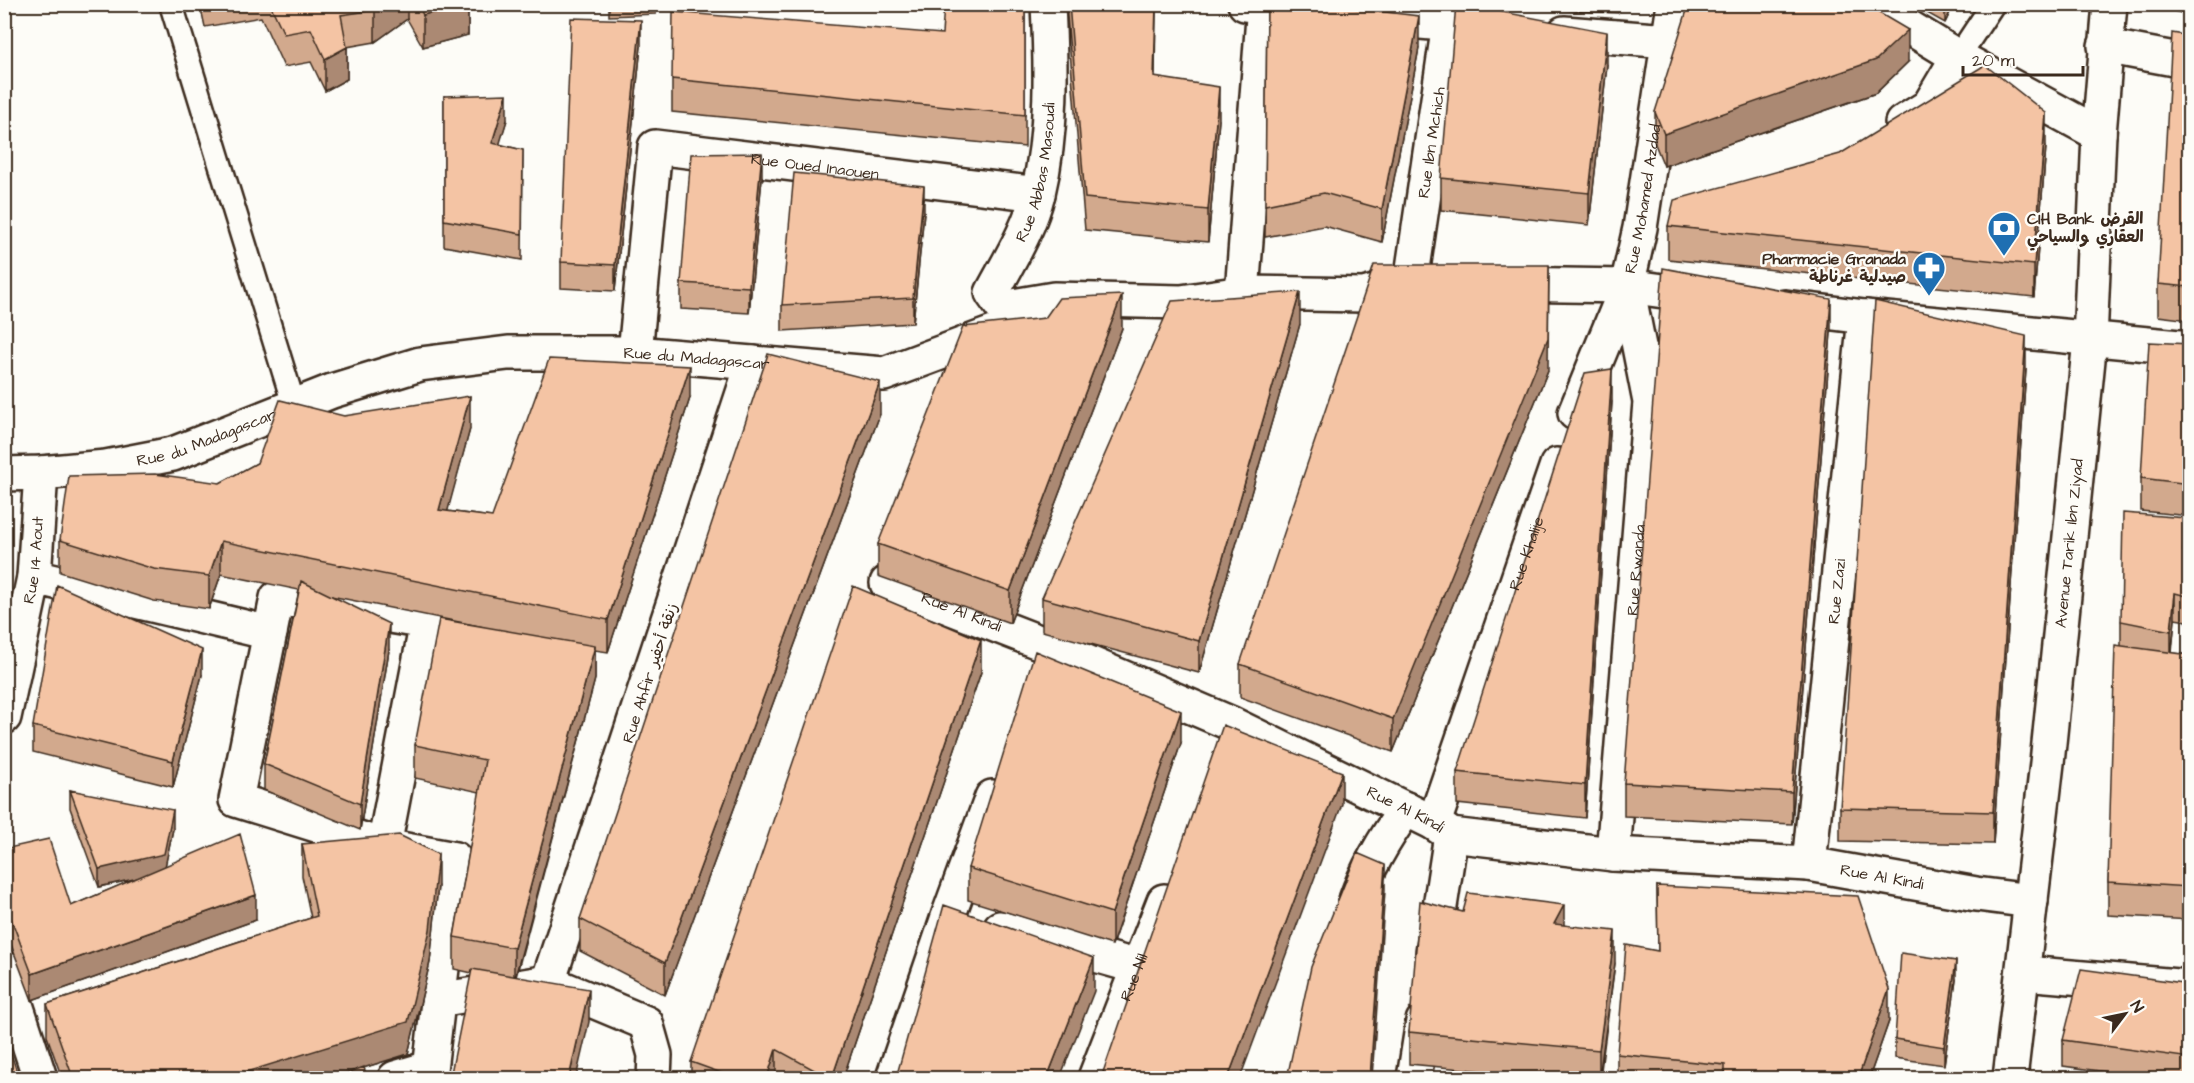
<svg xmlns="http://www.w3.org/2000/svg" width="2194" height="1083" viewBox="0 0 2194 1083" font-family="'Architects Daughter','Playpen Sans Arabic',sans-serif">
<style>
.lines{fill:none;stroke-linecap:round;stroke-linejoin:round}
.lane-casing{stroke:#3b2a1e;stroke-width:27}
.street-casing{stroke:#3b2a1e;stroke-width:38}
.secondary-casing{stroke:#3b2a1e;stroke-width:38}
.lane{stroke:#fdfcf7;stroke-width:22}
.street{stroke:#fdfcf7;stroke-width:33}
.secondary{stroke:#fdfcf7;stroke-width:33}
.wall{fill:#d2a98d;stroke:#3b2a1e;stroke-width:1.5}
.shaded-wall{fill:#ab8973;stroke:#3b2a1e;stroke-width:1.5}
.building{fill:#f4c4a4;stroke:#3b2a1e;stroke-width:1.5}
.labels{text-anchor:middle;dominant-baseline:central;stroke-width:5;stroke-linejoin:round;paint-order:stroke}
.street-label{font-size:16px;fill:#3b2a1e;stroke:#fdfcf7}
.poi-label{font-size:16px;font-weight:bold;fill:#3b2a1e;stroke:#fdfcf7;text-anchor:start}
</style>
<rect width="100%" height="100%" fill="#fdfcf7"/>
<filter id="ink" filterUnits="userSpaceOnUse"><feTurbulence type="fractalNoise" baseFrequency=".0167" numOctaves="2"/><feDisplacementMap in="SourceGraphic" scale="12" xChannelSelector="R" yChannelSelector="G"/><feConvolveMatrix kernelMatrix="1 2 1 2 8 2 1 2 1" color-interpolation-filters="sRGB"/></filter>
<g filter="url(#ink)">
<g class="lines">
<g class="lane-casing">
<path id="lane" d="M171,4L294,405
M1958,57L1993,4"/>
</g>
<g class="street-casing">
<g id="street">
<path d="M1245,4L1312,11"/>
<path d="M1871,4L1958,57L2099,134"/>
<path d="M1375,18L1500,29"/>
<path d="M1564,33L1669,41"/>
<path d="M2105,46L2190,62"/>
<path d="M1902,123L1929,106L1958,57"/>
<path id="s1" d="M1411,282L1452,4"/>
<path d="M1505,284L1627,286L1708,297"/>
<path d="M1242,293L1264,4"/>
<path d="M1785,307L1865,317L2190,348"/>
<path id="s2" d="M1011,331L1015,325L992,293C1009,261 1030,228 1038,193C1053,131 1051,67 1048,4"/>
<path id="s3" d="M635,353L655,147L1038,194"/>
<path id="s4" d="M1575,413L1627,286L1640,228L1674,4"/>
<path id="s5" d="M4,474L41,473L106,467L173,454L332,391L420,364L508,353H635L884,374L1015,325L1013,306L1054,299L1181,302L1242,293L1364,295L1408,282"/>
<path d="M34,577L270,633"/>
<path id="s6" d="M887,583L1049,646L1232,724L1434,823L1451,835L1613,854L1809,864L1976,894L2031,901"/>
<path id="s7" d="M4,717L34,577L41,473"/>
<path id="s8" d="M1434,823L1557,465"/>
<path d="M384,846L427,622L277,598L236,800L384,846L455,859L429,1078"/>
<path id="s9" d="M1613,854L1650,402L1627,286"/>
<path id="s10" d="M1809,864L1865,317"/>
<path d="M1356,900C1368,866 1385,838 1406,809"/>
<path d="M1000,928L1138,967"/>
<path d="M1433,952L1451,835"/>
<path d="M4,968L40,1078"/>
<path d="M2023,973L2190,987"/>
<path d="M548,982L753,363"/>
<path d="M438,1000L548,982L646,1023L655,1055L654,1078"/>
<path d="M395,1078L429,1068"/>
<path d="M893,1078L949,914L992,797"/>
<path id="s11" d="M1095,1078L1164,901"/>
<path d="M1414,1078L1423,1021"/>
</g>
</g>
<g class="secondary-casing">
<g id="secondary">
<path id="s12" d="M2010,1078L2047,763L2090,340L2099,134L2110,4"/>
</g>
</g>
<use href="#lane" class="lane"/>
<use href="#street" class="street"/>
<use href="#secondary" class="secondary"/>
</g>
<path class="wall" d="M200,4H485L468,6V35L423,47L407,19L375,42L347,47V79L325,91L311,62L284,67L261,17L205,27Z
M609,4H657L656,14L609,16Z
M1025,4V147L672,112V79L942,34Z
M1066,4H1156L1155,78L1219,120L1208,242L1085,230Z
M1267,4L1419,48L1382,242L1324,226L1265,237Z
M1479,4H1620L1618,13L1479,6Z
M1911,4H1954L1945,23Z
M2152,4H2190V15L2152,6Z
M2190,36V320L2158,316V284Z
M641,46L615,291L561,288V262Z
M1908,62L1876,93L1664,166L1655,144V112Z
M1607,65L1589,225L1441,210V178Z
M444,96L507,120L499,144L523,150L522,260L444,246Z
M2046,146L2034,297L1668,259V226Z
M762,178L749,313L681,309V283Z
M924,212L913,323L782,331V305Z
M1300,324L1199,673L1042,631V598Z
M1122,328L1010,623L878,576V544Z
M1831,332L1792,824L1624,816V783Z
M2190,344V516L2141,511V478Z
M2026,369L1993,844L1840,841V808Z
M1548,370L1393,752L1240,697V664Z
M690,398L608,652L595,650V679L516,977L589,1022L472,973L454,969V937L480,792L415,778V745L484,627L331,596L389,650L360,830L264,790V764L299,590L221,574L209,609L154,601L60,572V540L220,483L344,416L470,429L447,511L492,517Z
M1612,401L1585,818L1457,804V772Z
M880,414L665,995L580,951V919Z
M2186,544V551H2190V637L2187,621L2175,619L2172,653L2190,655V920L2108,915V882L2121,646V621Z
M981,672L843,1078H691V1062Z
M202,675L173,787L33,752V726Z
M1181,743L1112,945L968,900V868Z
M70,790L173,829L165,866L256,920L32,1000L4,926V849L71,906L135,879L99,887L70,808Z
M302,844L438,886L430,962L408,1054L331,1078H62L47,1036V1004L311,918L302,876Z
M1657,886L1889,1021L1869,1078H1617V1054L1658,951Z
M1463,912L1564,925L1615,963L1600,1078H1561L1409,1064V1032Z
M1956,980L1944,1065L1895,1058V1039Z
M2190,984V1078H2151L2063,1066V1040Z"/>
<path class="shaded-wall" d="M382,4H407V19L375,42V10Z
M460,4H468V35L423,47V15Z
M1156,4L1154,110V77Z
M1945,4H1954L1945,23Z
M1419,16V48L1382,242V209Z
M641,20V46L615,291V265Z
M1908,30V62L1876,93L1664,166V134Z
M1607,32V65L1589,225V193Z
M347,47V79L325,91V59Z
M1219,87V120L1208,242V210Z
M507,94V120L492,169V143Z
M2046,113V146L2034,297V265Z
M762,153V178L749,313V287Z
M924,186V212L913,323V298Z
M1549,265L1548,370L1393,752V719Z
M1300,292V324L1199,673V641Z
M1122,295V328L1010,623V591Z
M1831,299V332L1792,824V792Z
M2026,336V369L1993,844V812Z
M690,366V398L608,652V620Z
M1612,369V401L1585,818V785Z
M880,382V414L665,995V963Z
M470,396V429L439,543V510Z
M2186,518V544L2183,577V551Z
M221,541V574L209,609V576Z
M2175,593V619L2171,657V631Z
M389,624V650L360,830V804Z
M981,640V672L843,1078H832Z
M595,646V679L514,981V948Z
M202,650V675L173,787V761Z
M1181,711V743L1112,945V913Z
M1342,772V804L1240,1078H1228Z
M173,810V829L164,872L99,887V869Z
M438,854V886L430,962L408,1054L331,1078H227Z
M1385,865V891L1372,1078H1370Z
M256,895V920L32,1000V974Z
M1564,905V937L1554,924Z
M1615,931V963L1599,1078V1050Z
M1094,958V991L1060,1078H1047Z
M1956,961V980L1944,1065V1047Z
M589,989V1022L576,1078H569Z
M1889,989V1021L1869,1078H1858Z
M776,1049V1078H767Z"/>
<path class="building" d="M270,4H382L375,10L341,15L347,47L325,59L311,29L284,34Z
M418,4H460L423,15Z
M944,4H1025V115L672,79L673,12L942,34Z
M1069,4H1156L1154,77L1219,87L1208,210L1085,198Z
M1267,4H1317L1419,16L1382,209L1324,193L1265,205Z
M1456,4H1461L1607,32L1589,193L1441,178Z
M1689,4H1864L1908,30L1876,60L1664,134L1655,112Z
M571,18L641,20L615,265L561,262Z
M2172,33L2190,36V287L2158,284Z
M1985,65L2046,113L2034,265L1668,226L1674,200L1840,154Z
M507,94L492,143L523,150L522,234L444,220V96Z
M762,153L749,287L681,283L691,154Z
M794,173L924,186L913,298L782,305Z
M1374,265H1549L1548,338L1393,719L1240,664Z
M1663,268L1831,299L1792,792L1624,783Z
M1300,292L1199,641L1042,598L1172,301Z
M1122,295L1010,591L878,544L963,327L1045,318L1059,298Z
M1875,301L2026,336L1993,812L1840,808Z
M2149,342L2190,344V484L2141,478Z
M768,354L880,382L665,963L580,919Z
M549,359L690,366L608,620L221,541L209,576L154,569L60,540L69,476L155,474L220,483L257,463L280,400L344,416L470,396L439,510L492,517Z
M1612,369L1585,785L1457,772L1585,373Z
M2123,513L2186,518L2183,551H2190V611L2187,596L2175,593L2171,631L2121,621Z
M301,581L389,624L360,804L264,764Z
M57,585L202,650L173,761L33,726Z
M853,586L981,640L832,1078H829L776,1049L767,1078H735L691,1062Z
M439,619L595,646L514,948L454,937L485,760L415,745Z
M2115,645L2190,655V887L2108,882Z
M1035,651L1181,711L1112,913L968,868Z
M1223,725L1342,772L1228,1078H1101Z
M70,790L173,810L164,854L99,869Z
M240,834L256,895L32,974L4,900V849L49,839L71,906Z
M399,835L438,854L430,930L408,1022L227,1078H73L47,1004L317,916L302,844Z
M1357,853L1385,865L1370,1078H1287L1311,967Z
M1657,886L1858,896L1889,989L1858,1078H1725V1065L1617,1054L1626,945L1658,951Z
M1468,893L1564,905L1554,924L1615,931L1599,1050L1409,1032L1420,901L1463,912Z
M944,905L1094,958L1047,1078H896Z
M1901,953L1956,961L1944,1047L1895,1039Z
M472,969L589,989L569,1078H450Z
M2081,969L2190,984V1058L2063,1040Z
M9,1048L19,1078H4V1049Z
M364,1067L367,1078H333Z"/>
</g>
<defs>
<g id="bank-pin" transform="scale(1.725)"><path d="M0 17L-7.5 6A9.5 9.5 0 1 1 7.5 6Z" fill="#1f6fb2" stroke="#fdfcf7"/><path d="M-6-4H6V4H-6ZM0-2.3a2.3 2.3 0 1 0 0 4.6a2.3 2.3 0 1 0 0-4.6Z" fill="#fff"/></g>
<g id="pharmacy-pin" transform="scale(1.725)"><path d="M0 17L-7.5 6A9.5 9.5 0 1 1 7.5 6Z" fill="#1f6fb2" stroke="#fdfcf7"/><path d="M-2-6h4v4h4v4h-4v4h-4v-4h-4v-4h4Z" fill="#fff"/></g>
</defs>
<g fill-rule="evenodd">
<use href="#bank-pin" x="2004" y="228"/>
<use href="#pharmacy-pin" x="1929" y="268"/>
</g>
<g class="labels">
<g class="street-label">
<text stroke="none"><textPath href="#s1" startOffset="141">Rue Ibn Mchich</textPath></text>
<text stroke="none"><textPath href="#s3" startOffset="368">Rue Oued Inaouen</textPath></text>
<text stroke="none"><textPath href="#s2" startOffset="177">Rue Abbas Masoudi</textPath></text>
<text stroke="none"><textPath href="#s4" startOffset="226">Rue Mohamed Azdad</textPath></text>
<text stroke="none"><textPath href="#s5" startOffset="711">Rue du Madagascar</textPath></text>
<text stroke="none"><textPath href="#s5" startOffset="207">Rue du Madagascar</textPath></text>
<text stroke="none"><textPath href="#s12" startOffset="538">Avenue Tarik Ibn Ziyad</textPath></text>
<text stroke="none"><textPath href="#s8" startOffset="285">Rue Khalije</textPath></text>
<text stroke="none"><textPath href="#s7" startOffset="160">Rue 14 Aout</textPath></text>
<text stroke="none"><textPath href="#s9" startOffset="285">Rue Rwanda</textPath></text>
<text stroke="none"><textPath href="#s10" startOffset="274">Rue Zazi</textPath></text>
<text stroke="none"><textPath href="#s6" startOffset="80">Rue Al Kindi</textPath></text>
<text transform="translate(650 673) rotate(-72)">Rue Ahfir زنقة أحفير</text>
<text stroke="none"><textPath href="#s6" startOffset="566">Rue Al Kindi</textPath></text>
<text stroke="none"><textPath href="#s6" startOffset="1052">Rue Al Kindi</textPath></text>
<text stroke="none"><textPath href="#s11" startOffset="108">Rue Nil</textPath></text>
</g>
<g class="poi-label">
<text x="2027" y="219">CIH Bank القرض<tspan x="2027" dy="18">العقاري والسياحي</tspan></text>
<text x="1906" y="259" text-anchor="end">Pharmacie Granada<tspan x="1906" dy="18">صيدلية غرناطة</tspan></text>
</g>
</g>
<rect width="2194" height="1083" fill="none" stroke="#fdfcf7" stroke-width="24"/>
<rect x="12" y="12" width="2170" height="1059" fill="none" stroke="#3b2a1e" stroke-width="2" filter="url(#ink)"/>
<g transform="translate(2125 1014) rotate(58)" stroke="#fdfcf7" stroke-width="4.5" paint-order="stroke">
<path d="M0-4.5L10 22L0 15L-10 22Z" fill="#3b2a1e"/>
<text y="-9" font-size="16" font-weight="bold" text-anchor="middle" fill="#3b2a1e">N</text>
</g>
<path d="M1963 66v9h120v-9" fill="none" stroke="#3b2a1e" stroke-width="3"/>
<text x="1972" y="66" font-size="18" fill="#3b2a1e" stroke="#fdfcf7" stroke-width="4.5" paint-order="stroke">20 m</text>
</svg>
